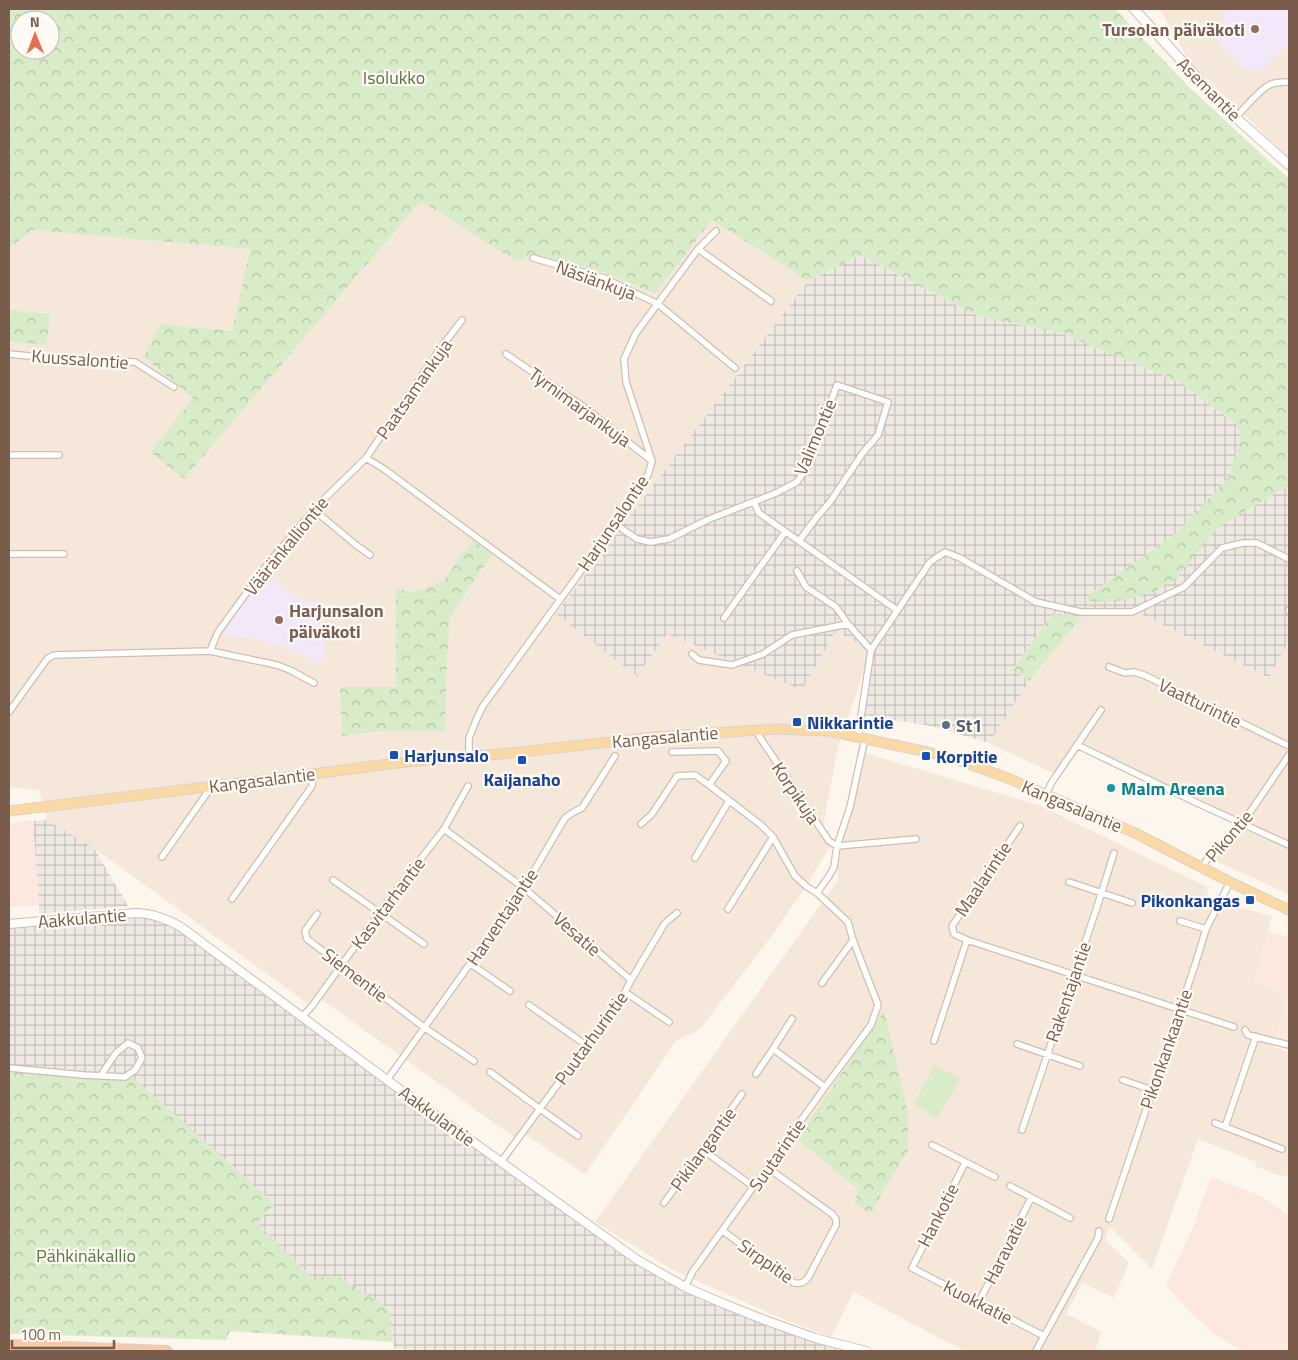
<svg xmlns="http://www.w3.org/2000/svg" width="1298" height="1360" viewBox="0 0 1298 1360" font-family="'Titillium Web',sans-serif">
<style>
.residential{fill:#f5e8da;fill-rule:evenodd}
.commercial{fill:#fde8e0}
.industrial{fill:url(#industrial-grid)}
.education{fill:#f3e8fa}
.forest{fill:url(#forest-crowns);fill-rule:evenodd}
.pitch{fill:#d8ecc9}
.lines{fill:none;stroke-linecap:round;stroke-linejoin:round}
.minor-casing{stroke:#d1beb0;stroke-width:8}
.tertiary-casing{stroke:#d1beb0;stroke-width:10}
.secondary-casing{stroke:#d6c0b0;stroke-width:11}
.primary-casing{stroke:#dad1cd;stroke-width:11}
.trunk-casing{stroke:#dad1cd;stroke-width:12}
.minor{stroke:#fff;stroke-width:5.5}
.tertiary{stroke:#fff;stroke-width:8}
.secondary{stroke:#fff;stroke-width:9}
.primary{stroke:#fbd9a5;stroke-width:9}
.trunk{stroke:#f9c8a4;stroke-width:10}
.education-dot{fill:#8d6e63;stroke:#fffaf3;stroke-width:2}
.transit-dot{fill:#1a4fb4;stroke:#fffaf3;stroke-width:2}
.service-dot{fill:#5c6f8a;stroke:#fffaf3;stroke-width:2}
.culture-dot{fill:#0f9aa8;stroke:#fffaf3;stroke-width:2}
.labels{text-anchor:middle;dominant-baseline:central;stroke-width:4.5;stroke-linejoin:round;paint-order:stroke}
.education-label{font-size:18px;font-weight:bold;fill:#785e54;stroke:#fffaf3;text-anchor:end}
.park-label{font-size:18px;fill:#537a41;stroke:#fffaf3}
.street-label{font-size:18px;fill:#7a5c4d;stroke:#fffaf3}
.transit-label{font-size:18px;font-weight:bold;fill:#164399;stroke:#fffaf3;text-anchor:start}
.service-label{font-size:18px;font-weight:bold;fill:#4e5e75;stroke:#fffaf3;text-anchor:start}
.culture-label{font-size:18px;font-weight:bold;fill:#0d838f;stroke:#fffaf3;text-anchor:start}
</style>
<defs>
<pattern id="industrial-grid" width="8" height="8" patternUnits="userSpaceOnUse" patternTransform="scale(1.25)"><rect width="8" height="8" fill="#efe9e4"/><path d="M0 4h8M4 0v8" fill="none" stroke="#c7c0bb"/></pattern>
<pattern id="forest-crowns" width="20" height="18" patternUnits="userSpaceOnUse" patternTransform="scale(1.25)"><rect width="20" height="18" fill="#d8ecc9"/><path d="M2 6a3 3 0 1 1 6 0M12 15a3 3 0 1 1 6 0" fill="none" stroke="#b4c2a5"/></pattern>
</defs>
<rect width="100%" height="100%" fill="#fdf6ec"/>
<path class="residential" d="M1160,9H1289V158L1189,61Z
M421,201L517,262L532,254L606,273L655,294L712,220L808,281L556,614L667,634L802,690L836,631L871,650L838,747L823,826L832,843L803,891L770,938L700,1029L676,1041L585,1174L520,1131L514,1137L315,995L307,1003L94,848L47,820L39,790L9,787V342L47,345L50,315L9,310V248L32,230L250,249L232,331L160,324L193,398L150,452L184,479ZM473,540L491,554L450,617L447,660L382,731L343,735L396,687V589L414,592L444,581Z
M1141,614L1268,678L1289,640V894L1214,860L1242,825L1077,745L1057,775L989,743L1029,681L1082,617Z
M862,752L1041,806L1207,887L1210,908L1246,909L1272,916L1254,982L1289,995L1273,1047L1289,1052V1176L1278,1175L1255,1166L1256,1162L1198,1139L1152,1269L1110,1227L1105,1240L1129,1263L1114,1298L1082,1283L1066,1314L1102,1332L1095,1351H964L853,1292L831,1337L780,1318L673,1270L595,1222L838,880L837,846Z"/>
<path class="commercial" d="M24,821H33L39,905L9,907V824Z
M1268,931L1289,937V1041L1276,1038L1288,995L1254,982Z
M1211,1177L1261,1196L1285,1213L1289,1218V1351H1243L1222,1339L1198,1320L1166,1286L1193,1227Z"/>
<path class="industrial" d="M860,255L979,317L1060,333L1179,382L1236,424L1241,435L1228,478L1175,534L1090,594L1084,601L1178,576L1219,526L1289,486V640L1269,678L1141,614L1082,617L1053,613L1012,670L1029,681L989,743L931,726L857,714L871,650L836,631L802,690L667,634L637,676L556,614L808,281Z
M47,820L94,848L128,906L39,914V905L33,821Z
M136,913L173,922L683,1289L742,1316L843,1351H416L394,1348L389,1309L338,1277H311L257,1223L275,1203L9,1067V924Z"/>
<path class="education" d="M1230,9H1289V44L1261,71L1244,69L1218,42L1223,15Z
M264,575L296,597L325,604V657L319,663L298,652L274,643L250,638L222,635Z"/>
<path class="forest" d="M9,9H1115L1187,85L1271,163L1289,178V486L1219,526L1178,577L1157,590L1130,599L1107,602L1084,601L1090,594L1175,534L1228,478L1241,435L1236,424L1179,382L1060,333L979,317L860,255L808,281L712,220L655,294L606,273L532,254L517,262L421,201L184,479L150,452L193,398L144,357L160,324L232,331L250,249L32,230L9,248ZM20,20H50V50H20Z
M9,310L50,314L47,345L9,342Z
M473,540L492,554L450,617L447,660L445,731H382L342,736L340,687H396V589L414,592L443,581Z
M1053,613L1082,617L1029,681L1012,670Z
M884,1011L908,1112V1150L870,1214L855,1203L858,1189L797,1139Z
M9,1067L134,1078L275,1204L257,1223L311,1277L338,1276L389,1309L393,1342L230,1331L226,1340L9,1334Z"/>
<path class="pitch" d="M935,1064L960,1080L937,1118L912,1102L918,1096Z"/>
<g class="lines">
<g class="minor-casing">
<path id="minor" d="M1236,117C1246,107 1256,93 1269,85C1275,82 1282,82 1289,82
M698,249L771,301
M533,258L604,278L658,304L735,368
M9,354L60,359L135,362L174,387
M506,354L581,405L652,461
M9,455H59
M366,458L384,469L560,599
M754,502L759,513L897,610
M314,510L356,545L370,555
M615,524L637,539L650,542L669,539L707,520L776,493L797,482L806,469L837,385L888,402L878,435L862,454L830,502L816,518L799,541
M9,554H64
M797,571L806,587L836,607L848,624L871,650
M1289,610V611
M724,618L785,532
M210,651L277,665L290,670L314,683
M692,654L699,660L732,665L763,654L792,635L848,624
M1109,667L1125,673L1134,672L1144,675L1289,746
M9,712L47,659L54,655L210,651L218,632L269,562L320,503L366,458L440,349L462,320
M759,736L829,841L837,846L916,839
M858,737L871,650L930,562L945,552L960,558L1036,602L1081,612H1132L1184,587L1222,548L1243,543H1257L1289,559
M1077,745L1195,802L1289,845
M672,752L718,751L726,761L709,785
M469,757V738L477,718L483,706L615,524L648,475L652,461L626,382L624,359L636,333L698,249L716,231
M1046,794L1052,782L1101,710
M641,824L652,814L677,776L695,775L709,785L761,825L773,837L795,876L806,886L817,893
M444,829L524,888L631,980
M162,857L207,793L210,787
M695,858L729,801
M1202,867L1210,855L1242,824L1289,755
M333,880L424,944
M1069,882L1132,903
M232,899L312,786L313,774
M728,909L773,837
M317,914L305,931L307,939L425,1028L474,1061
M1180,921L1206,929
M967,940L1234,1027
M471,964L510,991
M822,983L853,940
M625,992L669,1022
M529,1005L586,1045
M302,1017L312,1006L379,913L444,829L468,786
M1245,1030L1248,1035L1289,1045
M934,1041L967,940L954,934L952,926L1020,826
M1017,1044L1080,1066
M773,1049L825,1087
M9,1068L84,1075L125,1077L135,1070L142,1058L138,1048L128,1043L116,1053L101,1075
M490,1072L540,1109L578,1136
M756,1074L773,1049L792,1019
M387,1080L524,888L565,818L572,813L582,808L615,756
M1123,1080L1152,1090
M1215,1123L1282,1149
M1225,1127L1256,1036
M1022,1130L1097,907L1114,853
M932,1145L995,1177
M703,1150L754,1187
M501,1162L625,992L631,980L665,923L677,913
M965,1163L912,1268L1044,1336
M1010,1186L1070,1218
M664,1203L742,1094
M1109,1219L1195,965L1206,929L1230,882
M723,1231L794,1283C801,1284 803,1283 808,1278L836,1225V1219L832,1214L768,1168
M685,1287L693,1271L825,1087L871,1025L878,1005L853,940L848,922L817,893L829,876L834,867L837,846L850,807L865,738
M979,1302L1031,1198
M1036,1351L1098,1238L1099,1231"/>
</g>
<g class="tertiary-casing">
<path id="tertiary" d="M9,924L136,913C152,913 167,919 181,927L387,1080L636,1259L685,1287L722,1303L762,1319L815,1338L866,1351"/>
</g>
<g class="secondary-casing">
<path id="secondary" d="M1134,9L1226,109L1289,165"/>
</g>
<g class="primary-casing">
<path id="primary" d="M9,811L313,774L396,763L521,752L654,737L776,729L829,731L927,752L955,759L1005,777L1135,833L1230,882L1289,910"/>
</g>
<g class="trunk-casing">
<path id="trunk" d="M9,1345L167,1351"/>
</g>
<use href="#minor" class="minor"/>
<use href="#tertiary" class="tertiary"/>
<use href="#secondary" class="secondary"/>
<use href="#primary" class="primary"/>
<use href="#trunk" class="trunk"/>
</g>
<g class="education-dot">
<circle cx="1255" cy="29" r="5"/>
<circle cx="279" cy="620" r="5"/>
</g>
<g class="transit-dot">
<rect x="792" y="717" width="10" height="10" rx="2.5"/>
<rect x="389" y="750" width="10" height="10" rx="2.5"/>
<rect x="921" y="751" width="10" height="10" rx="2.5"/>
<rect x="517" y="755" width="10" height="10" rx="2.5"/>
<rect x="1245" y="895" width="10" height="10" rx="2.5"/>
</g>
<circle class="service-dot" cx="946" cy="725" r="5"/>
<circle class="culture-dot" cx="1111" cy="788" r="5"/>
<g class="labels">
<g class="education-label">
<text x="1245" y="29">Tursolan päiväkoti</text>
<text x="289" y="610" text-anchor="start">Harjunsalon<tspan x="289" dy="21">päiväkoti</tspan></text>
</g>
<g class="park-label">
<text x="394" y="77">Isolukko</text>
<text x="86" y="1255">Pähkinäkallio</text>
</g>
<g class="street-label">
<text transform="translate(1209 89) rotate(45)">Asemantie</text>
<text transform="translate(596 280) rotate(20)">Näsiänkuja</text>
<text transform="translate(80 359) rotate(4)">Kuussalontie</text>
<text transform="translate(414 389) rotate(-55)">Paatsamankuja</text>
<text transform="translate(580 407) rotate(36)">Tyrnimarjankuja</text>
<text transform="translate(815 437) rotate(-67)">Valimontie</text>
<text transform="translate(613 523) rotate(-56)">Harjunsalontie</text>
<text transform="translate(286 546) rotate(-51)">Vääränkalliontie</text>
<text transform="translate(1200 703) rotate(26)">Vaatturintie</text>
<text transform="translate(665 737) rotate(-5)">Kangasalantie</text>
<text transform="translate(262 780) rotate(-7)">Kangasalantie</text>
<text transform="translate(796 793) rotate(56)">Korpikuja</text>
<text transform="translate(1072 806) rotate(23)">Kangasalantie</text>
<text transform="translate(1229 836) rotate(-49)">Pikontie</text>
<text transform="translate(983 879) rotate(-56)">Maalarintie</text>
<text transform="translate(388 903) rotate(-53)">Kasvitarhantie</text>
<text transform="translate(502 917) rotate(-56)">Harventajantie</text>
<text transform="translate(82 918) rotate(-5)">Aakkulantie</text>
<text transform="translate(577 934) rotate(41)">Vesatie</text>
<text transform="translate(355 975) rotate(37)">Siementie</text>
<text transform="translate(1068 992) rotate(-71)">Rakentajantie</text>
<text transform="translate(591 1038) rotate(-54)">Puutarhurintie</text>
<text transform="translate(1166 1049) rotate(-71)">Pikonkankaantie</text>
<text transform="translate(437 1116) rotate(36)">Aakkulantie</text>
<text transform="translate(703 1149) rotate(-54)">Pikilangantie</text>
<text transform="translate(777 1155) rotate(-55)">Suutarintie</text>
<text transform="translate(938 1215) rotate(-63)">Hankotie</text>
<text transform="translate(1005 1250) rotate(-63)">Haravatie</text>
<text transform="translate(766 1261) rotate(35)">Sirppitie</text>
<text transform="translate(978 1302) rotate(27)">Kuokkatie</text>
</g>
<g class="transit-label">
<text x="807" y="722">Nikkarintie</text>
<text x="404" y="755">Harjunsalo</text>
<text x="936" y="756">Korpitie</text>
<text x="522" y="779" text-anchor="middle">Kaijanaho</text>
<text x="1240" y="900" text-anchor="end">Pikonkangas</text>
</g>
<g class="service-label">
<text x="956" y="725">St1</text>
</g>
<g class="culture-label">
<text x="1121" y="788">Malm Areena</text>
</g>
</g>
<rect width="1298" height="1360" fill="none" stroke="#7a5c4d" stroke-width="20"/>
<g transform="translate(35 35) rotate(359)"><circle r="24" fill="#fffaf3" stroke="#cabbb1"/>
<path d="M0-4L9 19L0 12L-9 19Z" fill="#e76f51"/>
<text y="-8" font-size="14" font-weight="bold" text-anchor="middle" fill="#7a5c4d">N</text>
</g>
<path d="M12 1340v8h102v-8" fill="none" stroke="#7a5c4d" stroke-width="2.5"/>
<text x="20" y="1340" font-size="15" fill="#7a5c4d" stroke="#fffaf3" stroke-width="4" paint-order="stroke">100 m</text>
</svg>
